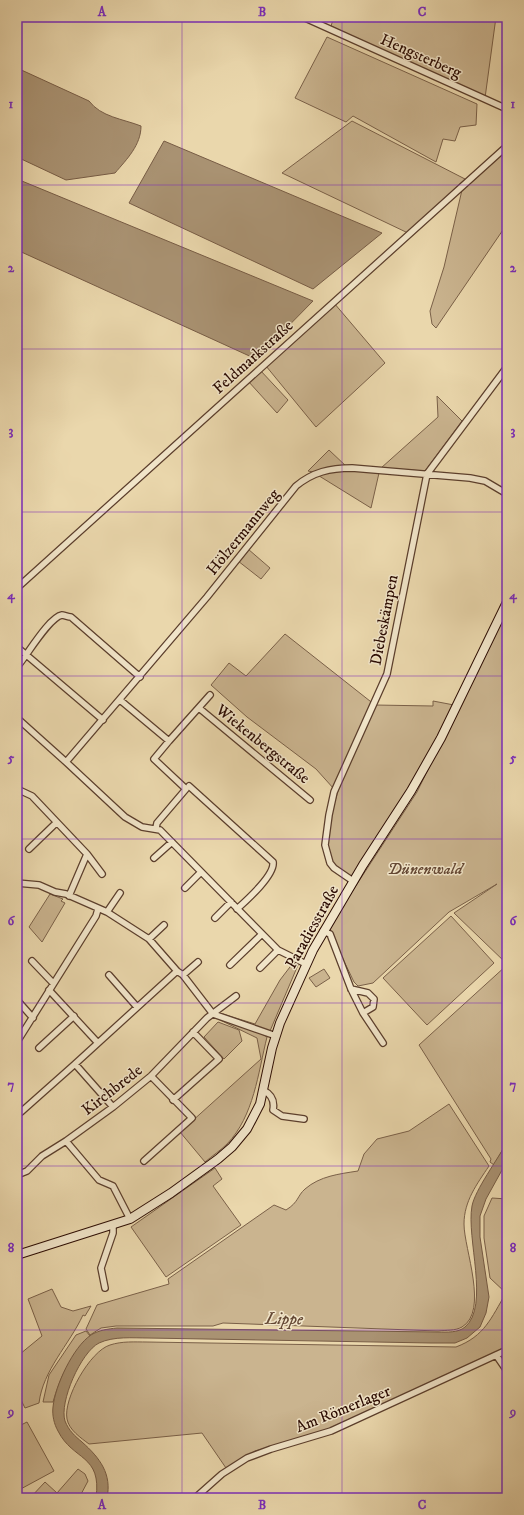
<svg xmlns="http://www.w3.org/2000/svg" width="524" height="1515" viewBox="0 0 524 1515" font-family="'IM FELL DW Pica',serif">
<style>
.green{fill:#cab48f;stroke:#7a6048}
.water{fill:#a99272;stroke:#775c45}
.lines{fill:none;stroke-linecap:round;stroke-linejoin:round}
.minor-casing{stroke:#5b3e2c;stroke-width:8}
.secondary-casing{stroke:#2b0b02;stroke-width:10}
.minor{stroke:#f1e5c9;stroke-width:5.5}
.secondary{stroke:#f1e5c9;stroke-width:8}
.grid{fill:none;stroke:#7b2cbf;stroke-width:1;stroke-opacity:0.55}
.labels{text-anchor:middle;dominant-baseline:central;stroke-width:3;stroke-linejoin:round;paint-order:stroke}
.street-label{font-size:16px;fill:#2b0b02;stroke:#f1e5c9}
.park-label{font-size:16px;font-style:italic;fill:#634633;stroke:#f1e5c9}
.water-label{font-size:17px;font-style:italic;fill:#644834;stroke:#f1e5c9}
.neatline{fill:none;stroke:#7b2cbf;stroke-width:1.5}
.grid-label{font-size:13px;text-anchor:middle;font-weight:bold;fill:#7b2cbf}
</style>
<rect width="100%" height="100%" fill="#ead7ac"/>
<filter id="stains"><feTurbulence type="fractalNoise" baseFrequency=".005" numOctaves="4"/><feColorMatrix values="0 0 0 0 .2 0 0 0 0 .09 0 0 0 0 .02 0 0 0 .5 -.17"/></filter>
<radialGradient id="worn" r=".72"><stop offset=".6" stop-color="#630" stop-opacity="0"/><stop offset="1" stop-color="#630" stop-opacity=".3"/></radialGradient>
<path class="green" d="M334,17H496L485,98L331,26Z
M327,37L477,104L476,125L460,127L455,141L443,139L436,162L353,116L346,122L295,98Z
M352,121L465,179L408,233L282,173Z
M507,149V224L436,328L432,324L430,311L444,267L462,190Z
M334,303L385,363L316,427L266,366Z
M260,370L288,400L277,413L248,381Z
M437,396L462,421L425,471L381,468L438,417Z
M329,450L347,467H334L313,472L308,471Z
M352,470L379,473L371,508L316,474Z
M248,549L270,568L261,579L238,561Z
M507,614V964L454,913L497,884L449,912L373,983L358,986L354,982L330,932L327,930L417,792L502,619L504,621Z
M285,634L375,705L433,706V701L454,705L409,790L352,878C345,874 337,869 332,862C320,846 333,808 338,791L334,789L316,769L247,717L211,685L229,663L246,676Z
M50,894L63,899L61,901L65,903L42,942L29,927Z
M451,916L494,963L427,1025L383,978Z
M293,963L298,965L270,1031L259,1028L255,1025L259,1032L267,1037C258,1073 254,1116 227,1144C221,1150 212,1156 205,1162L180,1132L261,1059L257,1038L218,1019L223,1014L255,1024L280,980Z
M507,965V1142L494,1165L490,1162L491,1159L419,1045Z
M324,969L330,978L316,987L309,978Z
M218,1022L239,1030L242,1041L224,1059L204,1037Z
M449,1104L489,1166C477,1184 464,1201 464,1224C464,1249 489,1311 462,1327C455,1331 446,1330 438,1331L223,1323L213,1326H116L101,1328L90,1335L86,1329L97,1305L169,1284L168,1279L274,1205L286,1210C299,1202 297,1196 305,1189C320,1176 339,1174 358,1171L364,1154L377,1139L409,1131Z
M215,1168L222,1179L213,1186L241,1225L166,1277L131,1227Z
M492,1198L507,1199V1348L323,1433L255,1451L226,1468L202,1433L89,1444C81,1438 69,1430 67,1419C63,1399 90,1351 110,1345C122,1341 135,1342 147,1342L456,1347C485,1336 491,1318 506,1293L490,1278L484,1238V1216Z
M52,1289L61,1307L73,1311L91,1306L85,1316L83,1315C69,1345 43,1370 39,1403L25,1408L17,1392V1361L20,1354L42,1336L28,1299Z
M86,1331L90,1336C71,1354 60,1377 53,1402H43L49,1375L76,1335Z
M27,1422L54,1471L17,1491V1427Z
M78,1469L85,1474L88,1481L79,1498H30L45,1482L57,1493Z"/>
<path class="water" d="M17,68L89,101C101,117 123,119 141,126C141,145 127,159 115,173L66,180L17,157Z
M164,141L382,233L313,289L129,203Z
M17,179L313,301L256,359L17,250Z
M507,1142V1161L486,1199L480,1216V1237L489,1297L486,1313L480,1327L467,1338L455,1343H431L148,1338C133,1338 114,1336 99,1343C81,1352 59,1402 65,1421C69,1431 75,1436 82,1442C100,1458 112,1474 107,1498H96C102,1454 73,1461 58,1431C54,1424 52,1415 53,1407C55,1386 73,1347 91,1335C99,1330 108,1329 117,1328L438,1332C447,1332 458,1333 465,1327C490,1306 466,1238 472,1206C475,1190 498,1159 507,1142Z"/>
<g class="lines">
<g class="minor-casing">
<path id="minor" d="M303,17L507,109
M17,588L507,146
M17,647L103,720
M17,667C26,657 49,617 62,615C64,615 68,617 71,617L140,677
M120,700L169,741L154,759L186,789L157,823L156,828
M199,708L310,800
M17,718L66,762L125,817L142,827L160,830L278,950L306,964
M169,741L210,695
M66,762L207,597L296,486C313,472 330,468 352,468L470,478L485,481L507,494
M189,786L273,862C275,875 247,900 237,909
M17,789L32,796L87,854L69,896
M29,849L56,823
M87,854L102,874
M154,858L172,842
M353,881L334,868L330,863L325,845L329,815L334,792L387,674L427,474L507,367
M17,883L39,885L55,892L66,894L107,912L149,939L177,971L183,975L213,1014L276,1036
M185,888L201,872
M107,912L120,893
M215,918L231,902
M323,931L330,934L351,989L363,1013L383,1043
M149,939L164,925
M32,961L53,983
M230,965L262,934
M260,968L278,950
M109,975L137,1007
M183,975L198,962
M351,989L368,993L374,999L373,1007L363,1013
M49,990L98,1043
M17,1000L33,1018
M17,1042L96,916L98,909
M39,1048L74,1016
M263,1090C271,1094 275,1100 273,1110L282,1116L304,1119
M173,1100L219,1059L193,1032
M113,1107L75,1064L177,971
M21,1112L75,1064
M66,1141L99,1180L113,1186L130,1219
M144,1161L192,1118L151,1076
M17,1175L27,1171L42,1156L66,1141L113,1107L151,1076L207,1018L236,996
M105,1288L101,1268L113,1233V1226
M496,1355L507,1371
M195,1498L222,1474L247,1458L271,1449L331,1431L507,1350"/>
</g>
<g class="secondary-casing">
<path id="secondary" d="M17,1255L130,1219L171,1193L218,1159L232,1147L247,1129L260,1104L272,1048L280,1023L313,950L363,865L411,791L441,738L507,602"/>
</g>
<use href="#minor" class="minor"/>
<use href="#secondary" class="secondary"/>
</g>
<path class="grid" d="M182,17V1498M342,17V1498M17,185H507M17,349H507M17,512H507M17,676H507M17,839H507M17,1003H507M17,1166H507M17,1330H507"/>
<g class="labels">
<g class="street-label">
<text transform="translate(421 56) rotate(24)">Hengsterberg</text>
<text transform="translate(253 357) rotate(-42)">Feldmarkstraße</text>
<text transform="translate(243 532) rotate(-51)">Hölzermannweg</text>
<text transform="translate(384 620) rotate(-79)">Diebeskämpen</text>
<text transform="translate(263 744) rotate(39)">Wiekenbergstraße</text>
<text transform="translate(312 927) rotate(-61)">Paradiesstraße</text>
<text transform="translate(112 1090) rotate(-38)">Kirchbrede</text>
<text transform="translate(343 1409) rotate(-22)">Am Römerlager</text>
</g>
<g class="park-label">
<text x="425" y="869">Dünenwald</text>
</g>
<g class="water-label">
<text transform="translate(284 1319) rotate(1)">Lippe</text>
</g>
</g>
<rect width="524" height="1515" fill="none" stroke="#ead7ac" stroke-width="44"/>
<rect x="22" y="22" width="480" height="1471" class="neatline"/>
<g class="grid-label">
<text x="102" y="16">A</text>
<text x="262" y="16">B</text>
<text x="422" y="16">C</text>
<text x="11" y="108">1</text>
<text x="513" y="108">1</text>
<text x="11" y="272">2</text>
<text x="513" y="272">2</text>
<text x="11" y="435">3</text>
<text x="513" y="435">3</text>
<text x="11" y="599">4</text>
<text x="513" y="599">4</text>
<text x="11" y="762">5</text>
<text x="513" y="762">5</text>
<text x="11" y="925">6</text>
<text x="513" y="925">6</text>
<text x="11" y="1089">7</text>
<text x="513" y="1089">7</text>
<text x="11" y="1252">8</text>
<text x="513" y="1252">8</text>
<text x="11" y="1416">9</text>
<text x="513" y="1416">9</text>
<text x="102" y="1509">A</text>
<text x="262" y="1509">B</text>
<text x="422" y="1509">C</text>
</g>
<rect width="100%" height="100%" filter="url(#stains)"/>
<rect width="100%" height="100%" fill="url(#worn)"/>
</svg>
